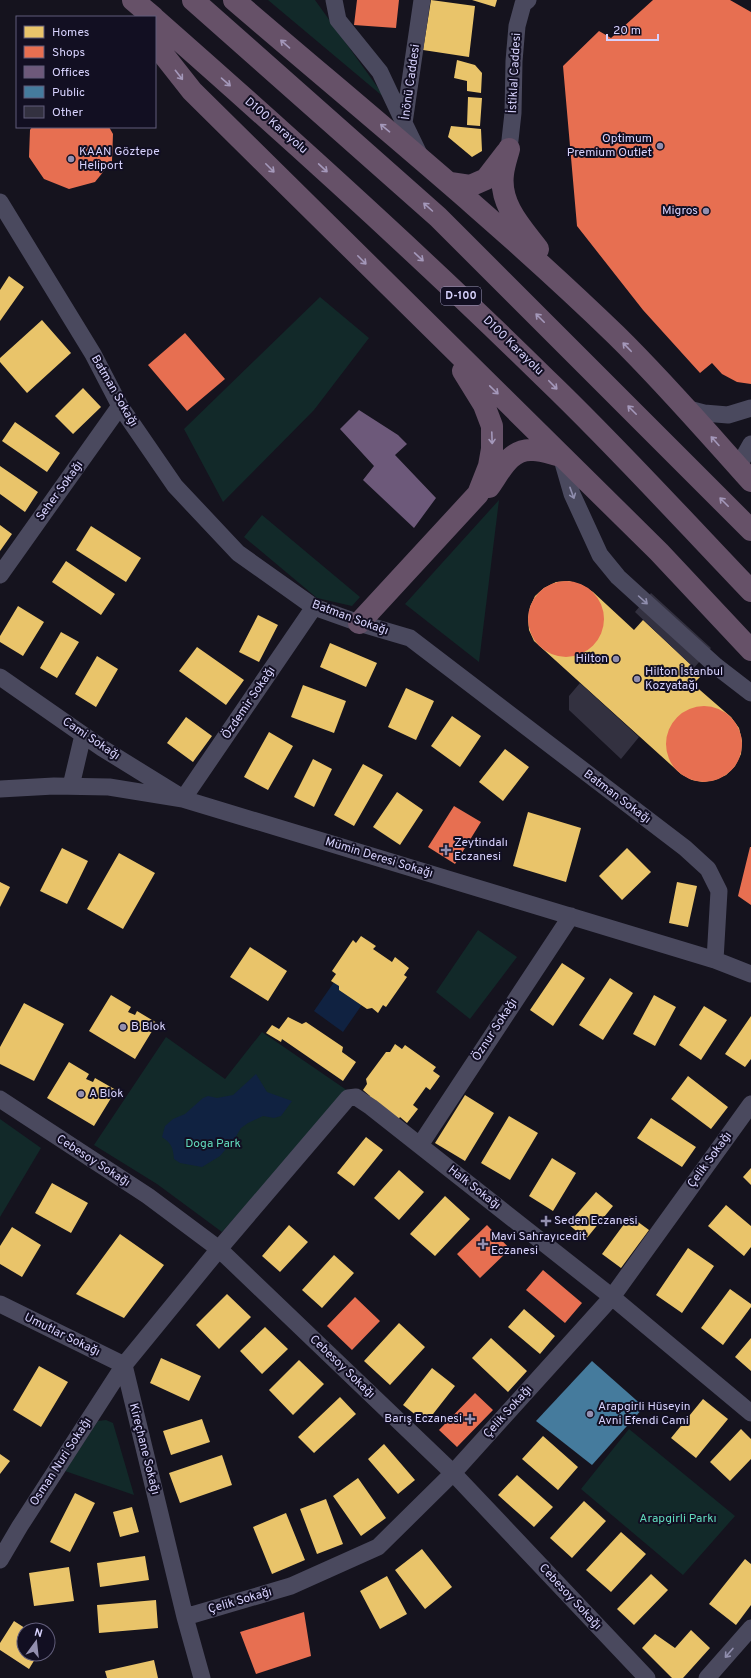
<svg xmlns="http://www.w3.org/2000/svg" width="751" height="1678" viewBox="0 0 751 1678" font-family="Overpass,sans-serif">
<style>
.green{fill:#122929}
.water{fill:#102241}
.homes{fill:#e9c46a}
.shops{fill:#e76f51}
.offices{fill:#6d597a}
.public{fill:#457b9d}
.building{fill:#333140}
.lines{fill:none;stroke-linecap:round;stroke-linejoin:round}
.minor{stroke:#4a495e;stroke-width:17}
.highway{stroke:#665168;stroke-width:22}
.oneway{stroke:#a498ba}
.oneway2{stroke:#908eae}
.poi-dot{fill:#938faf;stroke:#120f22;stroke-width:1.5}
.labels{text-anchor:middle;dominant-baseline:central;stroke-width:4;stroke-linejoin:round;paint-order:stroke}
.shield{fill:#120f22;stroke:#9c98bb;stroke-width:1}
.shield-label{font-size:11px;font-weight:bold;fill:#d7d2fd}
.street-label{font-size:12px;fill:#d7d2fd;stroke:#120f22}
.poi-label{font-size:12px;fill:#d7d2fd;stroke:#120f22;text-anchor:start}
.park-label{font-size:12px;fill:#61dabd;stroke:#120f22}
</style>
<rect width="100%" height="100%" fill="#15131e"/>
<path class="green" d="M268,0H315L386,99Z
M320,297L369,338L314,410L223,502L184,429Z
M499,500L479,662L405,604Z
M262,515L360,597L352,606L317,598L244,537Z
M478,930L517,957L470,1019L436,992Z
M262,1032L348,1091L222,1232L157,1184L94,1145L166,1037L225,1079Z
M0,1119L41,1148L0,1217Z
M106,1420L113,1423L134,1495L65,1471L98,1421Z
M629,1429L735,1516L683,1575L581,1489Z"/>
<path class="water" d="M339,975L368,996L343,1032L314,1011Z
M256,1074L267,1092L292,1101L281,1116L274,1118L263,1116L248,1123L241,1128L235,1138L220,1156L202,1167L180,1163L174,1159C173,1147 171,1143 162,1137L165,1126L173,1119L185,1114L203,1098L208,1096L217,1098L233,1095Z"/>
<path class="homes" d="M431,0L475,6L469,57L423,50Z
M472,0H497L495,7Z
M457,60L475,65L482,73L481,93L467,91V81L454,78Z
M468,97L482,98L480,126L467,125Z
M451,126L481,129L482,151L472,157L448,137Z
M9,276L24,287L0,321V290Z
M42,320L71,353L27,393L0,362V358Z
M83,388L101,407L73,434L55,416Z
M15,422L60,453L47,472L2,441Z
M0,466L38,492L25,512L0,494Z
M0,525L12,534L0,551Z
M91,526L141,558L126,582L76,550Z
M66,561L115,594L101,615L52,582Z
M569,581L582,585L593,592L634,630L643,620L702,675L693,684L731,717L739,728L742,741L741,754L735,766L726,775L715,780L703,782L692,780L681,774L534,641L529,630L528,618L530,607L535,596L544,588L556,582Z
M18,606L44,622L23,656L0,642V636Z
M258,615L278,625L259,662L239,652Z
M61,632L79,642L57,678L40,668Z
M330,643L377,663L366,687L320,667Z
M197,647L244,680L226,705L179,671Z
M97,656L118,669L96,707L75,694Z
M303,685L346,701L334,733L291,717Z
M406,688L434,701L416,740L388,727Z
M452,716L481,736L460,767L431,746Z
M186,717L212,736L193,762L167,743Z
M269,732L293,746L268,790L244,777Z
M505,749L529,767L503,801L479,782Z
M313,759L332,769L314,807L294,797Z
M363,764L383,775L354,826L334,815Z
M397,792L423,810L400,845L373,827Z
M528,812L581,828L566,882L513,866Z
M62,848L88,861L67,904L40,891Z
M627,848L651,872L622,900L599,876Z
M119,853L155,873L123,929L87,909Z
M0,882L10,887L0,907Z
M677,882L697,886L688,927L669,923Z
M361,936L376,946L373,949L392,962L395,957L409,968L404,975L407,977L386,1007L383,1005L378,1013L372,1008L367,1009L339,990V986L331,981L336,974L332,971L353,940L356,943Z
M250,947L287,971L268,1001L230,977Z
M562,963L585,978L553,1026L530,1010Z
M610,978L633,993L603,1040L579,1025Z
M111,995L131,1007L128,1012L135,1015L137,1011L157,1023L135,1059L89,1031Z
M654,995L676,1007L655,1046L633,1034Z
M24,1003L64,1024L34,1081L0,1064V1047Z
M704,1006L727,1020L701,1060L679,1045Z
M751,1016V1059L745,1067L725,1054Z
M288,1017L302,1024L306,1022L343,1047L342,1052L356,1062L343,1081L282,1039L281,1042L266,1033L272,1025L279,1029Z
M395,1044L402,1049L405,1045L436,1067L433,1071L440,1076L430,1090L426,1087L413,1105L418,1109L407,1123L400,1117L398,1120L368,1098L370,1096L363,1090L367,1084L366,1079L386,1052H390Z
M69,1062L89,1074L86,1079L93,1082L95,1078L116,1090L94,1126L47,1098Z
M688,1076L728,1107L711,1129L671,1099Z
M465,1095L494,1113L465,1161L435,1143Z
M509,1116L538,1133L510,1180L481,1163Z
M651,1118L696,1147L682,1167L637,1138Z
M366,1137L383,1150L354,1186L337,1173Z
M552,1158L576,1173L553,1211L529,1196Z
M751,1168V1185L743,1177Z
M399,1170L424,1192L399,1220L374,1198Z
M52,1183L88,1203L71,1233L35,1213Z
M596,1192L613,1206L586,1239L568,1224Z
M445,1196L470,1219L435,1256L410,1234Z
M726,1205L751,1226V1247L744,1256L708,1226Z
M630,1216L649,1230L621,1268L602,1254Z
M289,1225L308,1242L280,1272L262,1256Z
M12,1227L41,1245L22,1277L0,1264V1246Z
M120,1234L164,1265L124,1318L76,1294Z
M688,1248L714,1266L682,1313L656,1295Z
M334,1255L354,1273L322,1308L302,1290Z
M730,1289L751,1304V1307L723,1345L701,1328Z
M227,1294L251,1317L219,1349L196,1325Z
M524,1309L555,1336L540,1354L508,1327Z
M399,1323L425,1347L390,1385L364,1361Z
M265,1327L288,1349L262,1374L240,1351Z
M491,1338L527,1371L508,1392L472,1358Z
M751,1338V1371L735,1357Z
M161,1358L201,1376L189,1401L150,1383Z
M299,1360L324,1384L293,1415L269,1390Z
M39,1366L68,1382L41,1427L13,1410Z
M432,1368L455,1386L426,1423L403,1405Z
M340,1397L356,1414L314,1453L298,1437Z
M703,1399L728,1419L696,1458L671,1438Z
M202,1419L210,1442L171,1455L163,1431Z
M741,1429L751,1439V1459L730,1481L710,1462Z
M543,1436L578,1467L558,1490L522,1459Z
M384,1444L415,1480L398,1494L368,1459Z
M0,1454L10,1461L0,1474Z
M222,1455L232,1485L180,1503L169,1473Z
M517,1475L553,1507L534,1527L498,1495Z
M358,1478L386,1518L361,1536L333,1496Z
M75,1493L95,1503L70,1552L50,1542Z
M326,1499L343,1544L317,1554L300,1509Z
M584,1501L606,1521L572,1558L550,1538Z
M132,1507L139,1532L120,1537L113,1512Z
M286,1513L305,1560L272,1574L253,1527Z
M621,1532L646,1554L611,1592L586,1570Z
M422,1549L452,1587L425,1609L395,1570Z
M145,1556L149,1580L100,1587L97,1563Z
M745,1559L751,1564V1605L736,1625L709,1604Z
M69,1567L74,1601L34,1606L29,1573Z
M651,1574L668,1590L634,1625L617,1609Z
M387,1576L407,1614L380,1629L360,1591Z
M156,1600L158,1628L99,1633L97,1605Z
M14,1621L28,1630H24V1654H38L29,1669L0,1650V1643Z
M691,1630L710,1648L683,1678H672L642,1648L655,1634L675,1648Z
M154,1660L158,1678H107L105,1671Z"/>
<path class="shops" d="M357,0H399L396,28L354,25Z
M653,0H730L751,12V384L737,382L722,374L712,363L700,373L643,310L577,226L563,66L599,31L611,38Z
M32,127H109L113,134L112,161L95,182L69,189L44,179L29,157L30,130Z
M185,333L225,379L187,411L148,365Z
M528 619a38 38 0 1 1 76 0a38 38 0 1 1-76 0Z
M666 744a38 38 0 1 1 76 0a38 38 0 1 1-76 0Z
M454,806L481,822L455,864L428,847Z
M750,847H751V905L738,896Z
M487,1225L510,1249L480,1278L457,1254Z
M543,1270L582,1303L565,1323L526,1290Z
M355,1297L380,1321L352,1350L327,1326Z
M475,1393L493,1410L457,1447L439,1430Z
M304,1612L311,1656L256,1674L240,1632Z"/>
<path class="offices" d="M359,410L398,435L407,444L395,455L436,498L414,528L363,480L374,466L340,429Z"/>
<path class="public" d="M592,1361L644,1407L592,1465L536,1421Z"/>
<path class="building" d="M651,593L711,648L694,668L635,612Z
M580,683L639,737L621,759L569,710V696Z"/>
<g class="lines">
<path class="minor" d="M334,0L338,20L380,72L404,123
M509,149L513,113L514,61L517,26L523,4L528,0
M420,156L404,123L422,0
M0,202L93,354L120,406L175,486L238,553L314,607L359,623L410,638L685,848L708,869L719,891L715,960
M685,408L704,413L728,415L751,408
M561,456L572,494L600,555L618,577L716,666L751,693
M738,467L751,444
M0,575L120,406
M0,677L102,748L178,795
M71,786L83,735
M0,789L54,786L109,787L183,799L715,960L751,974
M183,799L314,607
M0,1099L148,1196L219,1249L453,1473L647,1678
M420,1145L571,916
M0,1304L124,1365
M124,1365L185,1617L202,1678
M0,1560L20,1526L124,1365L219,1249L348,1098L356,1097L371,1107L612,1297L751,1413
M185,1617L291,1586L378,1547L453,1473L612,1297L751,1104
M707,1678L751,1628"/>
<path class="highway" d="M133,0L153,17
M193,0L438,217L751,530
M234,0C362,110 494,217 616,335C663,381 707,432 751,481
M155,19C288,136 420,255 546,379C617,447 683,520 751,591
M155,44L192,91L659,552L751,650
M509,149C507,157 504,165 503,174C499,204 521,227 538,249
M450,183L470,186L486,179L506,153
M489,487C500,472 510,448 533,450C542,450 552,454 561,456
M359,623L478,494L489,466L492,449V426L484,405L463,371"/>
</g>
<defs><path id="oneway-shaft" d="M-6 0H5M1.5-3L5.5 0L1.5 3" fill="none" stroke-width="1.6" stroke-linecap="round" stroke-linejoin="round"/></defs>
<g class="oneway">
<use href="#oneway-shaft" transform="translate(285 44) rotate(-139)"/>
<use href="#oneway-shaft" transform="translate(179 75) rotate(52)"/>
<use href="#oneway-shaft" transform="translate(226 82) rotate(41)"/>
<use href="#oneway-shaft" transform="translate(385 128) rotate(-140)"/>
<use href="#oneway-shaft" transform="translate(270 168) rotate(45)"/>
<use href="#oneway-shaft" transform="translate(323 168) rotate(43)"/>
<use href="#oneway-shaft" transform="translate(428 207) rotate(-138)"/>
<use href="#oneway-shaft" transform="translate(419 257) rotate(43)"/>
<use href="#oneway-shaft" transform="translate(362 260) rotate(45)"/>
<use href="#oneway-shaft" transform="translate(540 318) rotate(-135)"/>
<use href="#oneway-shaft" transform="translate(627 347) rotate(-134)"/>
<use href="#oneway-shaft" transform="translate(553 385) rotate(46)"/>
<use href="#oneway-shaft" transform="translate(494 390) rotate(44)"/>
<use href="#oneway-shaft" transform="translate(632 410) rotate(-135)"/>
<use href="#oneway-shaft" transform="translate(492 438) rotate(88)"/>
<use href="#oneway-shaft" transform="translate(715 441) rotate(-132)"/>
<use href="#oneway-shaft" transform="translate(724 502) rotate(-135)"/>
</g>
<g class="oneway2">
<use href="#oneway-shaft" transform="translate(572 493) rotate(70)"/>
<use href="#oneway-shaft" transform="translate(643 600) rotate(42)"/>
<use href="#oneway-shaft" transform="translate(729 1653) rotate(131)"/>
</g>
<g class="poi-dot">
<circle cx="660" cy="146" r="4"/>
<circle cx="71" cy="159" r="4"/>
<circle cx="706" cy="211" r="4"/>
<circle cx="616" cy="659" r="4"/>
<circle cx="637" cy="679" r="4"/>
<path d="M444 844h4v4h4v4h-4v4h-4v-4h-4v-4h4z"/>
<circle cx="123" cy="1027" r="4"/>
<circle cx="81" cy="1094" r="4"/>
<path d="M544 1215h4v4h4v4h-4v4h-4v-4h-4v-4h4z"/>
<path d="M481 1238h4v4h4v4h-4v4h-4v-4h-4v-4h4z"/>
<circle cx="590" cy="1414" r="4"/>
<path d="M468 1413h4v4h4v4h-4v4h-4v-4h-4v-4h4z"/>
</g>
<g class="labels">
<rect class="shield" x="441" y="287" width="40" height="18" rx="3"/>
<g class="shield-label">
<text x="461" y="296">D-100</text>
</g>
<g class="street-label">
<text transform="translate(515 73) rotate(-87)">İstiklal Caddesi</text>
<text transform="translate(411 82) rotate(-82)">İnönü Caddesi</text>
<text transform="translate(276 126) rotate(41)">D100 Karayolu</text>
<text transform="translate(513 346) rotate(44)">D100 Karayolu</text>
<text transform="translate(114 391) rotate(60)">Batman Sokağı</text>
<text transform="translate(60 491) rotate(-54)">Seher Sokağı</text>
<text transform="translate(350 618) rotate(20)">Batman Sokağı</text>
<text transform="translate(249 703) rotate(-56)">Özdemir Sokağı</text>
<text transform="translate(91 739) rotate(34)">Cami Sokağı</text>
<text transform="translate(617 797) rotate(37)">Batman Sokağı</text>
<text transform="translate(379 858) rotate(17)">Mümin Deresi Sokağı</text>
<text transform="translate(495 1030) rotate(-57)">Öznur Sokağı</text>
<text transform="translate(710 1160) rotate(-54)">Çelik Sokağı</text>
<text transform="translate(93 1161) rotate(33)">Cebesoy Sokağı</text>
<text transform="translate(474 1188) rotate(38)">Halk Sokağı</text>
<text transform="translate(62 1335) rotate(26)">Umutlar Sokağı</text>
<text transform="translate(342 1367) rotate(44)">Cebesoy Sokağı</text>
<text transform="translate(508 1412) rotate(-48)">Çelik Sokağı</text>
<text transform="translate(144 1449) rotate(76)">Kireçhane Sokağı</text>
<text transform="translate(61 1462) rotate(-57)">Osman Nuri Sokağı</text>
<text transform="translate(570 1597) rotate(47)">Cebesoy Sokağı</text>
<text transform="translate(240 1601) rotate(-16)">Çelik Sokağı</text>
</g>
<g class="poi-label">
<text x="652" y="139" text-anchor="end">Optimum<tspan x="652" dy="14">Premium Outlet</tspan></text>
<text x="79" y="152">KAAN Göztepe<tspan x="79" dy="14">Heliport</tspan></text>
<text x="698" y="211" text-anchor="end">Migros</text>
<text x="608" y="659" text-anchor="end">Hilton</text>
<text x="645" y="672">Hilton İstanbul<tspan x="645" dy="14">Kozyatağı</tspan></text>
<text x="454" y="843">Zeytindalı<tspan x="454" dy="14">Eczanesi</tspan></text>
<text x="131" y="1027">B Blok</text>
<text x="89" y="1094">A Blok</text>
<text x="554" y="1221">Seden Eczanesi</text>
<text x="491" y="1237">Mavi Sahrayıcedit<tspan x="491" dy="14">Eczanesi</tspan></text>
<text x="598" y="1407">Arapgirli Hüseyin<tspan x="598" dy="14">Avni Efendi Cami</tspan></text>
<text x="462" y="1419" text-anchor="end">Barış Eczanesi</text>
</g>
<g class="park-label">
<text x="213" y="1144">Doga Park</text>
<text x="678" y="1519">Arapgirli Parkı</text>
</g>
</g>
<rect x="16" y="16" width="140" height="112" fill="#120f22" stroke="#615d7a"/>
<rect x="24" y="26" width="20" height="12" fill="#e9c46a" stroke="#615d7a"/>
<text x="52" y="36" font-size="12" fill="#d7d2fd">Homes</text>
<rect x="24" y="46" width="20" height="12" fill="#e76f51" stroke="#615d7a"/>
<text x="52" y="56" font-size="12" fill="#d7d2fd">Shops</text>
<rect x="24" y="66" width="20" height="12" fill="#6d597a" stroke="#615d7a"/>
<text x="52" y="76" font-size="12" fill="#d7d2fd">Offices</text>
<rect x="24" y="86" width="20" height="12" fill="#457b9d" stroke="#615d7a"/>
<text x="52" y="96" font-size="12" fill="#d7d2fd">Public</text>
<rect x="24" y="106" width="20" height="12" fill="#333140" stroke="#615d7a"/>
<text x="52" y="116" font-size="12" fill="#d7d2fd">Other</text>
<g transform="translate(36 1642) rotate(15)"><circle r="19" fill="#120f22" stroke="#615d7a"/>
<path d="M0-3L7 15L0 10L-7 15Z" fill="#938faf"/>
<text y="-6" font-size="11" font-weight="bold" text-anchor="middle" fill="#d7d2fd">N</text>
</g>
<path d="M607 34v6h51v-6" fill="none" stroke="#d7d2fd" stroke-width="2"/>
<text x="613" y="34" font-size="12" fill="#d7d2fd" stroke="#120f22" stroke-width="3" paint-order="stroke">20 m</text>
</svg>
